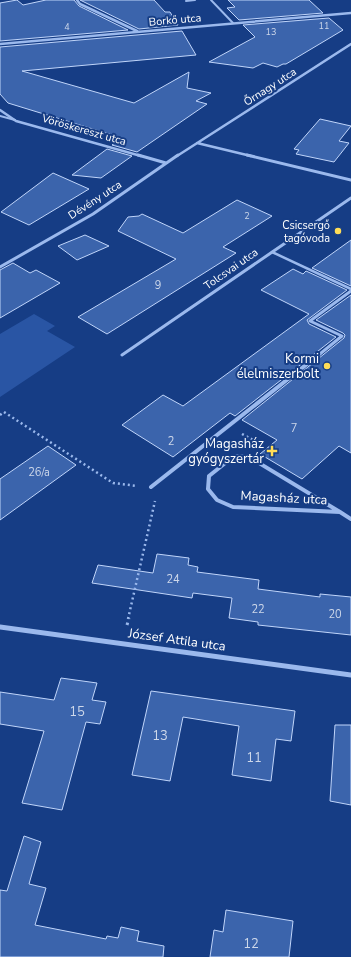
<svg xmlns="http://www.w3.org/2000/svg" width="351" height="957" viewBox="0 0 351 957" font-family="'Nunito Sans',sans-serif">
<style>
.green{fill:#2955a4}
.building{fill:#3b64ac;stroke:#c0d5fa}
.lines{fill:none;stroke-linecap:round;stroke-linejoin:round}
.path-far1{stroke:#9bb9ed;stroke-width:2.5;stroke-dasharray:2 3;stroke-linecap:butt}
.path{stroke:#9bb9ed;stroke-width:3;stroke-dasharray:2.5 4;stroke-linecap:butt}
.lane-far1{stroke:#9bb9ed;stroke-width:2}
.lane{stroke:#9bb9ed;stroke-width:2.5}
.street-far3{stroke:#9bb9ed;stroke-width:2.5}
.street-far2{stroke:#9bb9ed;stroke-width:3}
.street-far1{stroke:#9bb9ed;stroke-width:4}
.street{stroke:#9bb9ed;stroke-width:5}
.poi-dot{fill:#ffdd57;stroke:#163d85;stroke-width:1.5}
.labels{text-anchor:middle;dominant-baseline:central;stroke-width:4;stroke-linejoin:round;paint-order:stroke}
.far-number-label{font-size:9px;fill:#ced8ea}
.far-street-label{font-size:11px;fill:#fff;stroke:#163d85}
.far-poi-label{font-size:11px;fill:#fff;stroke:#163d85;text-anchor:end}
.number-label{font-size:11px;fill:#ced8ea}
.poi-label{font-size:13px;fill:#fff;stroke:#163d85;text-anchor:end}
.street-label{font-size:13px;fill:#fff;stroke:#163d85}
.near-number-label{font-size:13px;fill:#ced8ea}
</style>
<rect width="100%" height="100%" fill="#163d85"/>
<path class="green" d="M34,314L55,326L47,331L75,347L0,397V334Z"/>
<path class="building" d="M17,0L23,5L46,0H74L79,6L128,30L0,41V3Z
M80,0H154L165,12H170L178,25L139,29Z
M228,0H309L323,13L239,20L227,8L235,7Z
M329,18L343,30L286,64H283L277,67L263,63L253,68L209,62L255,37L243,25Z
M182,31L196,55L22,71L134,103L189,72L187,88L211,93L196,101L207,104L137,152L112,145L122,138L8,103L0,94V47Z
M320,119L351,126L339,141L349,143L334,162L296,154L299,150L294,149Z
M107,149L132,156L101,178L72,175Z
M53,173L89,189L29,225L1,212Z
M237,200L272,216L223,247L236,253L107,334L78,317L176,259L118,231L128,217L139,216L142,214L183,233Z
M85,235L109,246L77,260L58,246Z
M351,240V286L312,268Z
M13,263L30,273L36,270L60,283L0,318V270Z
M293,269L303,274L306,271L347,290L307,320L309,324L336,337L235,416L230,413L173,457L122,425L163,395L183,406L309,314L261,290Z
M351,295V453L339,446L302,479L260,454L277,440L242,420L344,338L345,335L343,333L316,320Z
M48,446L76,465L0,520V479Z
M157,554L189,558L188,565L198,567L197,572L259,580L258,589L320,597V594L351,597V635L258,625V622L229,618L232,598L193,593L192,598L92,583L98,565L153,573Z
M61,678L97,683L92,700L106,702L100,724L86,722L62,810L22,803L44,731L0,724V692L54,700Z
M151,691L295,711L291,741L276,739L271,781L232,775L239,726L183,717L170,781L132,775Z
M335,725H351V805L330,801Z
M24,836L41,842L29,884L46,888L35,925L106,939L107,936L118,938L121,927L139,931L137,941L164,946L163,957H0V890L7,891Z
M226,910L293,921L289,957H210L214,930L223,932Z"/>
<g class="lines">
<path class="path-far1" d="M0,415L4,412L113,483L137,486
M242,434L257,442
M128,619L155,501"/>
<path class="path" d="M127,625L129,618"/>
<path class="lane-far1" d="M211,0L233,23
M186,1L195,0
M0,116L15,120"/>
<path class="lane" d="M272,252L351,289"/>
<path class="street-far3" d="M77,0L80,4L137,31
M0,44L351,13
M0,110L16,121L141,156
M197,143L251,156
M177,156L351,44"/>
<path class="street-far2" d="M138,155L166,163
M247,155L351,180
M0,267L93,214L178,155
M122,355L351,198
M315,358L342,336L310,321L351,291"/>
<path class="street-far1" d="M234,456L249,457L340,512L233,507L217,500L208,489L209,476Z
M151,487L316,357
M340,512L351,519"/>
<path class="street" d="M0,627L351,675"/>
</g>
<g class="poi-dot">
<circle cx="338" cy="231" r="4"/>
<circle cx="327" cy="366" r="4"/>
<path d="M270 445h4v4h4v4h-4v4h-4v-4h-4v-4h4z"/>
</g>
<g class="labels">
<g class="far-number-label">
<text x="324" y="26">11</text>
<text x="67" y="27">4</text>
<text x="271" y="32">13</text>
<text x="247" y="216">2</text>
</g>
<g class="far-street-label">
<text transform="translate(175 20) rotate(-5)">Borkő utca</text>
<text transform="translate(270 87) rotate(-33)">Őrnagy utca</text>
<text transform="translate(84 130) rotate(16)">Vöröskereszt utca</text>
<text transform="translate(95 200) rotate(-33)">Dévény utca</text>
<text transform="translate(231 269) rotate(-35)">Tolcsvai utca</text>
</g>
<g class="far-poi-label">
<text x="330" y="225">Csicsergő<tspan x="330" dy="13">tagóvoda</tspan></text>
</g>
<g class="number-label">
<text x="158" y="285">9</text>
<text x="294" y="428">7</text>
<text x="171" y="441">2</text>
<text x="39" y="472">26/a</text>
<text x="173" y="579">24</text>
<text x="258" y="609">22</text>
<text x="335" y="614">20</text>
</g>
<g class="poi-label">
<text x="319" y="359">Kormi<tspan x="319" dy="15">élelmiszerbolt</tspan></text>
<text x="264" y="444">Magasház<tspan x="264" dy="15">gyógyszertár</tspan></text>
</g>
<g class="street-label">
<text transform="translate(284 498) rotate(3)">Magasház utca</text>
<text transform="translate(177 640) rotate(8)">József Attila utca</text>
</g>
<g class="near-number-label">
<text x="77" y="712">15</text>
<text x="160" y="736">13</text>
<text x="254" y="758">11</text>
<text x="251" y="944">12</text>
</g>
</g>
</svg>
